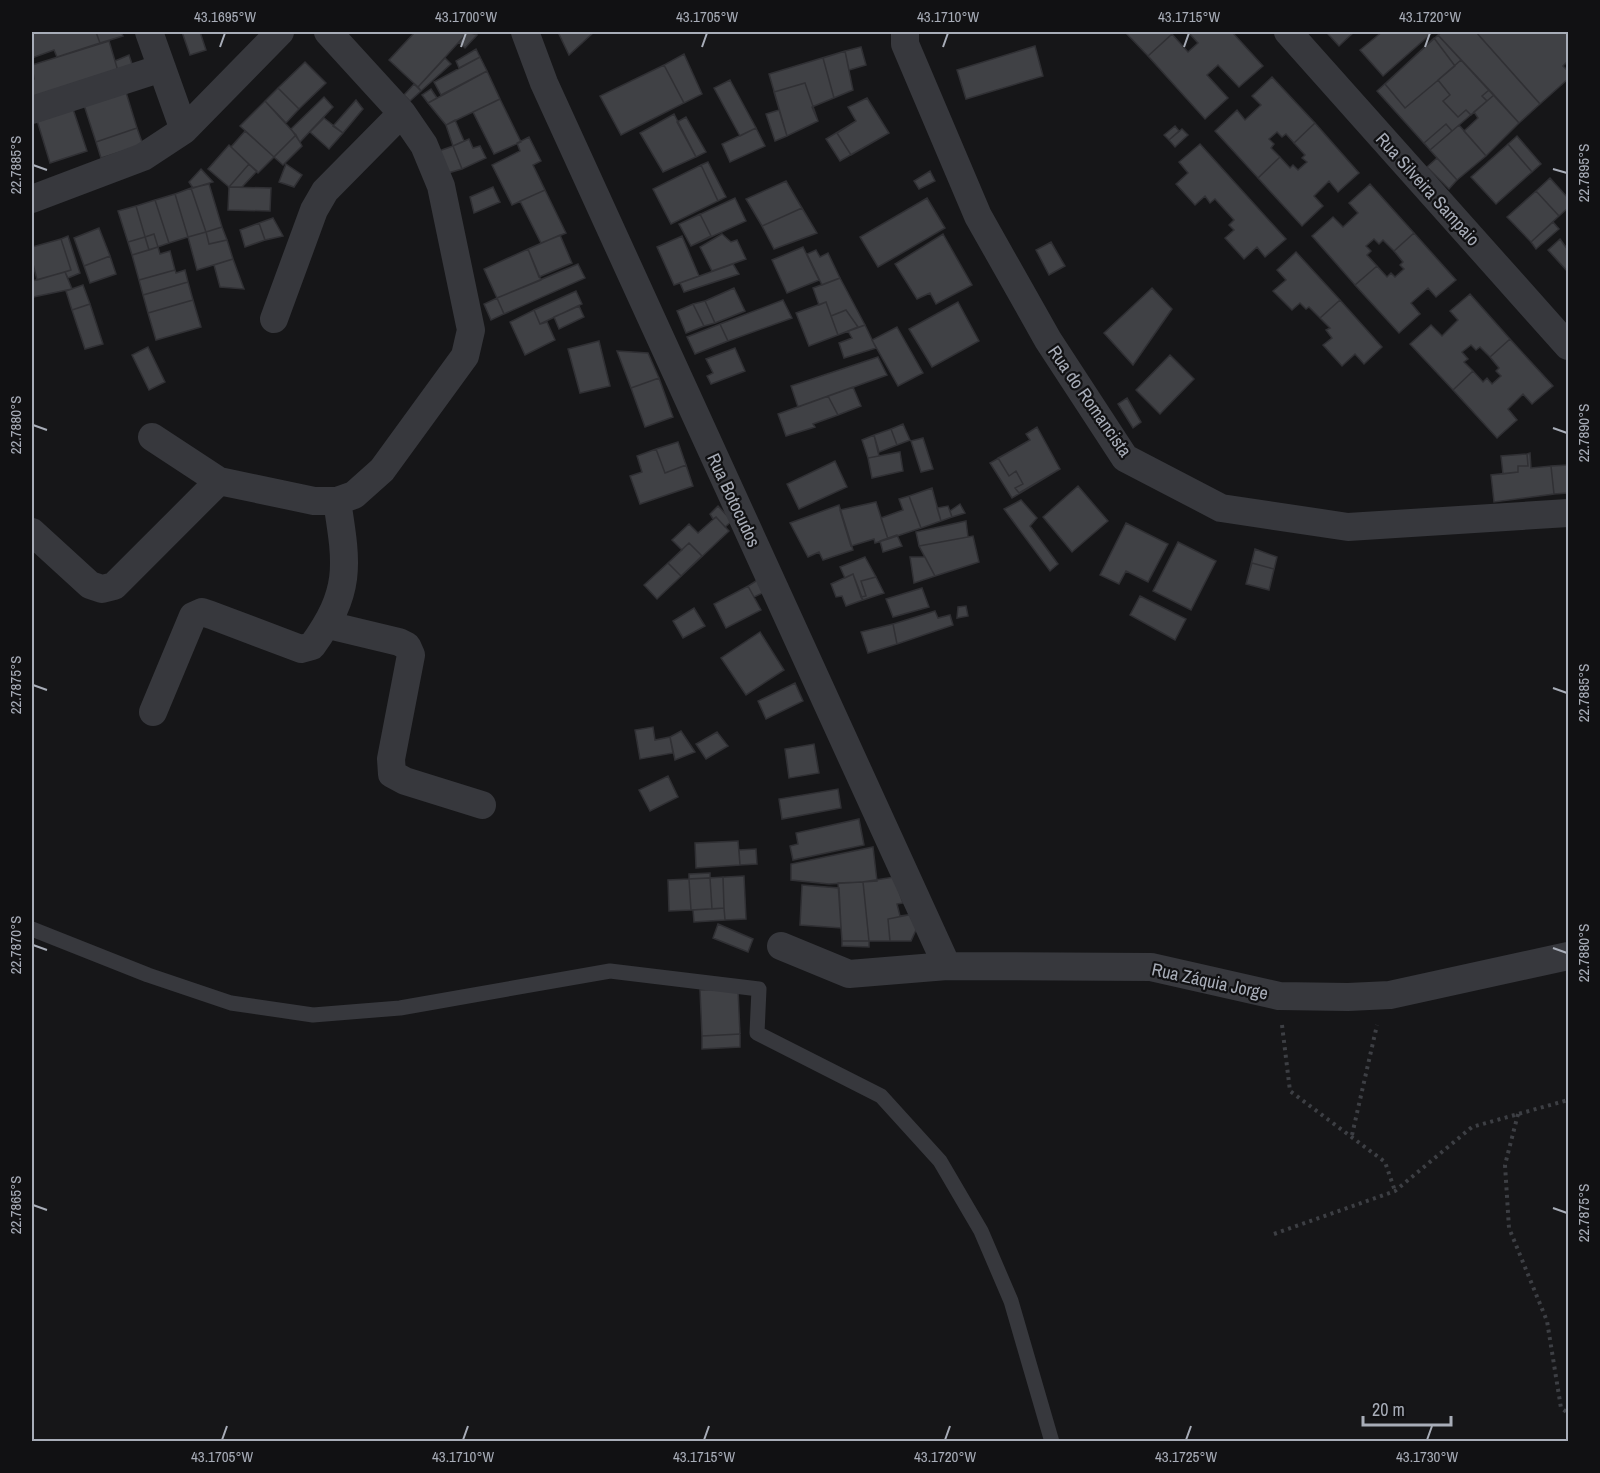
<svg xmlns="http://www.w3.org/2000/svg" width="1600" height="1473" viewBox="0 0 1600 1473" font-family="'Archivo Narrow',sans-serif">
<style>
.building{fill:#404145;stroke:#303034;stroke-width:1.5}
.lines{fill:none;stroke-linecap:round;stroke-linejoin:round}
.path{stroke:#3d3f44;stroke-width:4;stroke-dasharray:3 4.5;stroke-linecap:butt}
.service{stroke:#37383d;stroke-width:15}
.minor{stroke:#37383d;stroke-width:28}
.ticks{fill:none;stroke:#a8adb8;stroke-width:2}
.labels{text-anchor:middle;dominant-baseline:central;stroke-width:4.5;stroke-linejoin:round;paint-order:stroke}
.street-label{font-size:18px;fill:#a8adb8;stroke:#111113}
.neatline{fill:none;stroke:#a8adb8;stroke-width:2}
.ticks-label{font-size:15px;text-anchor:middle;fill:#a8adb8}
</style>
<rect width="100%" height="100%" fill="#161618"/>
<path class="building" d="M32,32H96L100,43L57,57L54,50L32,58Z
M96,32H121L123,36L100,43Z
M182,32H200L206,50L190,55Z
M415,32H468L418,87L389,60Z
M468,32L477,35L465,48L459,42Z
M558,32H594L569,55Z
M1125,32H1169L1172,34L1148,56Z
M1188,32H1232L1263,66L1239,87L1218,65L1207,75L1228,98L1205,119L1148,56L1172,34L1188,52L1198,43Z
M1331,32H1354L1339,46L1328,34Z
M1382,32H1433L1383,76L1360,50Z
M1442,32H1476L1540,104L1519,123L1438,35Z
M1476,32H1568V61L1563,66L1568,71V79L1540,104Z
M1438,35L1494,95L1430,150L1377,91Z
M1434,38L1455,66L1405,108L1385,84Z
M109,41L118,71L32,102V80L34,79L32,65Z
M1035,46L1043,76L966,99L957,70Z
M861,47L866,65L849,70L845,51Z
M476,49L480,57L459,68L456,61Z
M845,51L853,90L834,98L823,58Z
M845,51L853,90L812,107L818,121L787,136L769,74Z
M684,54L702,94L684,103L664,65Z
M129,55L134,70L118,71L115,61Z
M480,57L487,71L441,95L434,82Z
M445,58L451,64L421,91L418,87Z
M1461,60L1489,90L1482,96L1487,101L1471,115L1466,110L1458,117L1443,101L1450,95L1438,80Z
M305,62L326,83L299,109L278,88Z
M664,65L684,103L621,135L600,96Z
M487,71L500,99L446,125L428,103Z
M1272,77L1315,123L1294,143L1286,134L1282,137L1277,132L1269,139L1274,144L1271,148L1280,157L1258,178L1215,131L1237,110L1245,120L1261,105L1252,96Z
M730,80L756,128L740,136L714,88Z
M805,83L818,121L787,136L774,92Z
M414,84L421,91L410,101L404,95Z
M278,88L299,109L286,123L265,101Z
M125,89L137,128L96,142L83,102Z
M431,89L437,98L428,103L422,95Z
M1494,95L1519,123L1486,156L1464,131L1478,118L1474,112Z
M324,97L333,107L300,142L291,129Z
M867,98L889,133L851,155L837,133L856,121L848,107Z
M867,98L889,133L840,161L826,139L856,121L848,107Z
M500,99L521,142L494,154L473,112Z
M356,100L363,109L343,133L333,126Z
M265,101L296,135L274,157L240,126Z
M72,106L87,151L50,163L36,117Z
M779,110L787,136L775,141L766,114Z
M674,114L696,157L663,172L640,133Z
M686,117L706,152L696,157L677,122Z
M324,118L343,133L329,149L310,132Z
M455,120L464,141L453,146L446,125Z
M1315,123L1359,173L1338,192L1329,181L1314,196L1323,206L1302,226L1258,178L1280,157L1290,168L1293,165L1298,170L1307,162L1302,158L1305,155L1294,143Z
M1446,124L1452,131L1430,150L1424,143Z
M1459,125L1486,156L1457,180L1430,150Z
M1175,126L1179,131L1169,140L1164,135Z
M137,128L143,145L101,158L96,142Z
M756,128L765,146L730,162L722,144Z
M1182,129L1188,135L1175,147L1169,140Z
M245,131L274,157L258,173L231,147Z
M296,135L302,146L283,165L274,157Z
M1517,136L1541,164L1532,172L1508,144Z
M529,137L541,161L533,165L545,190L512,205L492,165L520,151L517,143Z
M469,139L473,148L480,146L486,158L462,169L453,146Z
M1200,144L1286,239L1265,257L1257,247L1244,259L1225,238L1234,230L1229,225L1234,220L1215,199L1210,203L1205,196L1195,205L1176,184L1188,173L1179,162Z
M1508,144L1532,172L1496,204L1471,177Z
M229,145L249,164L229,187L208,169Z
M453,146L462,169L448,173L439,151Z
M1437,158L1457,180L1449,189L1427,167Z
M708,162L726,197L718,201L701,165Z
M249,164L257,171L242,187H229Z
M286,164L302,175L294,187L279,182Z
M701,165L718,201L671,224L653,189Z
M201,169L213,182L193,188L189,182Z
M930,171L935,181L919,189L914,181Z
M1550,178L1568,198V208L1559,216L1536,191Z
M786,181L802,208L762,226L746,199Z
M209,184L222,227L206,232L191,188Z
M1370,184L1414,233L1394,251L1383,240L1379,244L1374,239L1366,246L1371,251L1367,255L1377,266L1355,285L1312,236L1333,217L1343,227L1358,213L1349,203Z
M229,187L271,188L270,211L228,210Z
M493,187L500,202L474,213L470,197Z
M191,188L206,232L188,237L175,194Z
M545,190L566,233L541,243L520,201Z
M1536,191L1559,216L1531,242L1507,217Z
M175,194L188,237L169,243L155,200Z
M735,198L746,221L691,246L679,224Z
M927,198L945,228L878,267L860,237Z
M155,200L169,243L149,250L136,206Z
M136,206L149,250L132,255L118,211Z
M802,208L817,233L774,249L762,226Z
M700,214L711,236L691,246L679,224Z
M273,218L283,236L265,240L259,223Z
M1553,222L1559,229L1536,249L1531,242Z
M259,223L265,240L245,247L240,230Z
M222,227L227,240L209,244L206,232Z
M99,228L110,256L84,266L74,238Z
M206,232L209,244L227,240L233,259L197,270L188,237Z
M1414,233L1456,280L1436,297L1428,288L1411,303L1420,314L1399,333L1355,285L1377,266L1387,277L1391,273L1395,277L1404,269L1400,265L1403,262L1394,251Z
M154,234L158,247L149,250L145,237Z
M722,234L731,242L737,240L746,259L712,271L700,247Z
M943,234L972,285L936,304L930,293L917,299L895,264Z
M560,235L572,263L539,277L528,249Z
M68,236L80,273L68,278L65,272L71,270L61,239Z
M682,236L699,276L674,285L657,247Z
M145,237L149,250L132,255L128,242Z
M61,239L71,270L37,280L32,260V247Z
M1560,239L1568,250V272L1548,250Z
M1051,242L1065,266L1049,275L1036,250Z
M158,247L160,254L170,251L175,270L139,280L132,255Z
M803,247L819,280L787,293L772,260Z
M528,249L541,280L497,298L484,269Z
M816,250L820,257L828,253L840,278L822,285L807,254Z
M1296,252L1340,300L1320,318L1309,307L1306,309L1300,303L1292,310L1273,291L1286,280L1277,270Z
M110,256L116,274L90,283L84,266Z
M233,259L244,289L220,287L214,265Z
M578,264L585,278L504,314L497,298Z
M733,264L739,274L684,292L680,283Z
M175,270L176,273L185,270L188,282L143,295L139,280Z
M65,272L72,289L33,297L32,281Z
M840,278L865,325L838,335L826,302L819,305L813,288Z
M188,282L193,300L148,313L143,295Z
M83,285L90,304L72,310L66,291Z
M734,288L745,311L715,323L705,301Z
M1152,288L1172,309L1133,365L1104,333Z
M576,291L582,304L540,324L534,310Z
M1470,294L1510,339L1490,357L1480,347L1476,350L1471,345L1462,352L1468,359L1464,362L1473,371L1453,390L1410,344L1431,325L1442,336L1458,320L1450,311Z
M497,298L504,314L491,320L484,304Z
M193,300L201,327L156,340L148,313Z
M783,300L792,318L728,341L720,324Z
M1340,300L1382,347L1364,364L1355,354L1342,366L1323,345L1332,338L1326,330L1330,328L1320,318Z
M705,301L715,323L704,326L693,304Z
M826,302L838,335L809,346L796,313Z
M958,302L979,341L932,367L909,329Z
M90,304L103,344L85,349L72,310Z
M693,304L704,326L686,333L677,311Z
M579,306L584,317L559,329L554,317Z
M534,310L540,324L547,322L555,340L525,355L510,322Z
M846,310L858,327L838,335L831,316Z
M720,324L728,341L695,354L687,337Z
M865,325L876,348L844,358L839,343L852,338L848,331Z
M897,327L923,373L898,386L872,340Z
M1510,339L1553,386L1532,404L1523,394L1508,409L1517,420L1497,438L1453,390L1473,371L1483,382L1487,378L1492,384L1501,376L1496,371L1499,368L1490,357Z
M599,341L610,386L580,393L568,349Z
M148,347L165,382L149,390L132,355Z
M735,348L745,371L711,384L707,376L713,373L706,359Z
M617,351L648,353L659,378L631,388Z
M1170,355L1194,379L1160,414L1136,390Z
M878,357L887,375L798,407L791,386Z
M659,378L673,417L645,427L631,388Z
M853,387L861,406L838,415L828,396Z
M828,396L838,415L813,424L815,427L786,436L778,414Z
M1127,398L1141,422L1133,428L1118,404Z
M903,424L910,440L897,445L891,429Z
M1037,427L1060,469L1012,498L990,463L1030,440L1026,434Z
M1037,427L1060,469L1019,493L1015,488L1023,484L1016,471L1009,476L998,458L1030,440L1026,434Z
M891,429L897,445L879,452L874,435Z
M874,435L879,456L868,458L862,440Z
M923,438L933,469L921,472L911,441Z
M678,442L686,465L665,473L656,449Z
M656,449L665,473L686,465L693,486L640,504L630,476L642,472L637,456Z
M900,452L903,471L872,478L868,458Z
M1530,453L1531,468L1551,466L1554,494L1494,502L1491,475L1518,472V466H1528L1527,454Z
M1527,454L1528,466H1518V472L1503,474L1501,456Z
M835,461L847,487L799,509L787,484Z
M1568,461V460V493L1554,494L1551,466L1568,465Z
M1078,486L1108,521L1072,552L1043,517Z
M932,488L941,521L921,528L909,496Z
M909,496L921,528L888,539L881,518L903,510L899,499Z
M1021,500L1037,518L1030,526L1058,564L1050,571L1004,509Z
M876,502L888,539L875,543L874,539L851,546L840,510Z
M960,504L965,513L952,517L950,511Z
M839,505L853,550L823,560L819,552L808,557L790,523Z
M718,506L732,521L725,527L716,517L713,519L710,514Z
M948,506L952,517L941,521L937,508Z
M716,517L729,531L657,599L644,585L682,550L672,540L689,524L698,533Z
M966,521L968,537L919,546L916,532Z
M1126,523L1168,544L1148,582L1126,571L1119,584L1100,575Z
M897,535L902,546L883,552L880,541Z
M973,536L979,562L935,576L919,546Z
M1178,542L1216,561L1191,610L1153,591Z
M689,543L702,556L681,576L668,563Z
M1255,549L1277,557L1269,590L1246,584Z
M865,557L876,577L861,581L866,596L861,597L853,574L845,578L840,567Z
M910,557H925L935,576L914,583Z
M1252,563L1274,569L1269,590L1246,584Z
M853,574L863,600L846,606L842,596L836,597L831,584Z
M764,576L771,589L754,597L748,586Z
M876,577L884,593L863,600L861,597L866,596L861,581Z
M748,586L761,610L726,628L714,604Z
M922,588L929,607L893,617L886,599Z
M1140,596L1186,619L1175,640L1130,615Z
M966,606L968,616L957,618L958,607Z
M694,608L705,626L683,638L673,621Z
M935,611L938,618L950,615L953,625L897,644L893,624Z
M893,624L897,644L868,653L861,632Z
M760,632L784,670L746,695L721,658Z
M795,683L803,701L766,719L758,701Z
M653,727L655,740L670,737L673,753L640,759L635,730Z
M681,731L695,752L675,760L670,737Z
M717,732L728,746L706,759L696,744Z
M814,744L819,773L789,778L785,749Z
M668,776L678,797L650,811L639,790Z
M838,789L841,808L782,819L779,799Z
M859,819L864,845L793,860L790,846L798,844L796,833Z
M738,841L740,865L696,868L695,843Z
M873,847L877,881L829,884L791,880V864Z
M756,849L757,864L740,865L739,850Z
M710,873V878L689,879V874Z
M744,876L746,919L725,920L724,908L691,910L689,879Z
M723,877L724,908L712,909L710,878Z
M894,877L903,903L897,904L900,916L913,914L916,930L911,941H869L863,882Z
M689,879L691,910L669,911L668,880Z
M863,882L869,941H842L838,883Z
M802,885L839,888L841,928L800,925Z
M724,908L725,920L694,922L693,910Z
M913,914L916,930L911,941H890L888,919Z
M718,924L753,939L748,952L713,938Z
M842,941H869V947L842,946Z
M738,989L740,1034L702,1036L700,990Z
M740,1034V1047L702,1049V1036Z"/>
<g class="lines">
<path class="path" d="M1282,1025L1290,1091L1385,1162L1395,1191
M1518,1114L1505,1165L1509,1228L1547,1321L1561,1408L1568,1413
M1352,1135L1377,1025
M1274,1234L1395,1191L1472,1127L1568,1100"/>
<path class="service" d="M32,929L148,975L231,1003L313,1015L400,1008L610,971L759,989L757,1033L881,1096L940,1161L981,1231L1011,1301L1052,1442"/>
<path class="minor" d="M149,32L184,130
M525,32L544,83L947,966
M905,32V44L978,216L1048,340L1125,458L1221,508L1348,527L1568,513
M1288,32L1568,346
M32,110L162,68
M32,199L143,157L184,130L280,32
M274,319L314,210L325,191L402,113
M152,437L219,481L314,501H337L354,495L382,470L465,356L471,330L441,186L424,145L402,113L328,32
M32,532L90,585L102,589L114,586L219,481
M328,625L399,642L407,646L411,655L391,759L392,774L405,781L482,805
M153,712L193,616L202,612L211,615L301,649L312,646C352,591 347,565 337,501
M781,946L849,974L947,966L1151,967L1279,996L1348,997L1390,995L1568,956"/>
</g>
<path class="ticks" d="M220,47L225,33M461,47L466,33M702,47L707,33M943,47L948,33M1184,47L1189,33M1425,47L1430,33M33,165L47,170M1553,169L1567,173M33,425L47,430M1553,428L1567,433M33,685L47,690M1553,688L1567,693M33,945L47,950M1553,948L1567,953M33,1205L47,1210M1553,1208L1567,1213M222,1440L227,1426M463,1440L468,1426M704,1440L709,1426M945,1440L950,1426M1186,1440L1191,1426M1427,1440L1432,1426"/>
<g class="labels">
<g class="street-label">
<text transform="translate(1428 189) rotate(48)">Rua Silveira Sampaio</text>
<text transform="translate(1090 401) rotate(55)">Rua do Romancista</text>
<text transform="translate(734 500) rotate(65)">Rua Botocudos</text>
<text transform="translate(1210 981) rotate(12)">Rua Záquia Jorge</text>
</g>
</g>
<rect width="1600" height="1473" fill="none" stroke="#111113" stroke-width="66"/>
<path d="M1363 1416v9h88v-9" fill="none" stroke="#a8adb8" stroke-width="3"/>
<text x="1372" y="1416" font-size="18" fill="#a8adb8" stroke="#111113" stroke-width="4.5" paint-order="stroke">20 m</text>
<rect x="33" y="33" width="1534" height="1407" class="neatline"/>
<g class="ticks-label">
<text x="225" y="22">43.1695°W</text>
<text x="466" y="22">43.1700°W</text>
<text x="707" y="22">43.1705°W</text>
<text x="948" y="22">43.1710°W</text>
<text x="1189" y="22">43.1715°W</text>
<text x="1430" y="22">43.1720°W</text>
<text transform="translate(16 165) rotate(-90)" y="5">22.7885°S</text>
<text transform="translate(1584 173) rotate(-90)" y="5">22.7895°S</text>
<text transform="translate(16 425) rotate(-90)" y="5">22.7880°S</text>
<text transform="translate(1584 433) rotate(-90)" y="5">22.7890°S</text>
<text transform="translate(16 685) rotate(-90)" y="5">22.7875°S</text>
<text transform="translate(1584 693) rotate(-90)" y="5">22.7885°S</text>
<text transform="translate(16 945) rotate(-90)" y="5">22.7870°S</text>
<text transform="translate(1584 953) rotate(-90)" y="5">22.7880°S</text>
<text transform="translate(16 1205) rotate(-90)" y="5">22.7865°S</text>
<text transform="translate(1584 1213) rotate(-90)" y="5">22.7875°S</text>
<text x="222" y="1462">43.1705°W</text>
<text x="463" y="1462">43.1710°W</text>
<text x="704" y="1462">43.1715°W</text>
<text x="945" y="1462">43.1720°W</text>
<text x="1186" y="1462">43.1725°W</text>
<text x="1427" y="1462">43.1730°W</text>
</g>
</svg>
